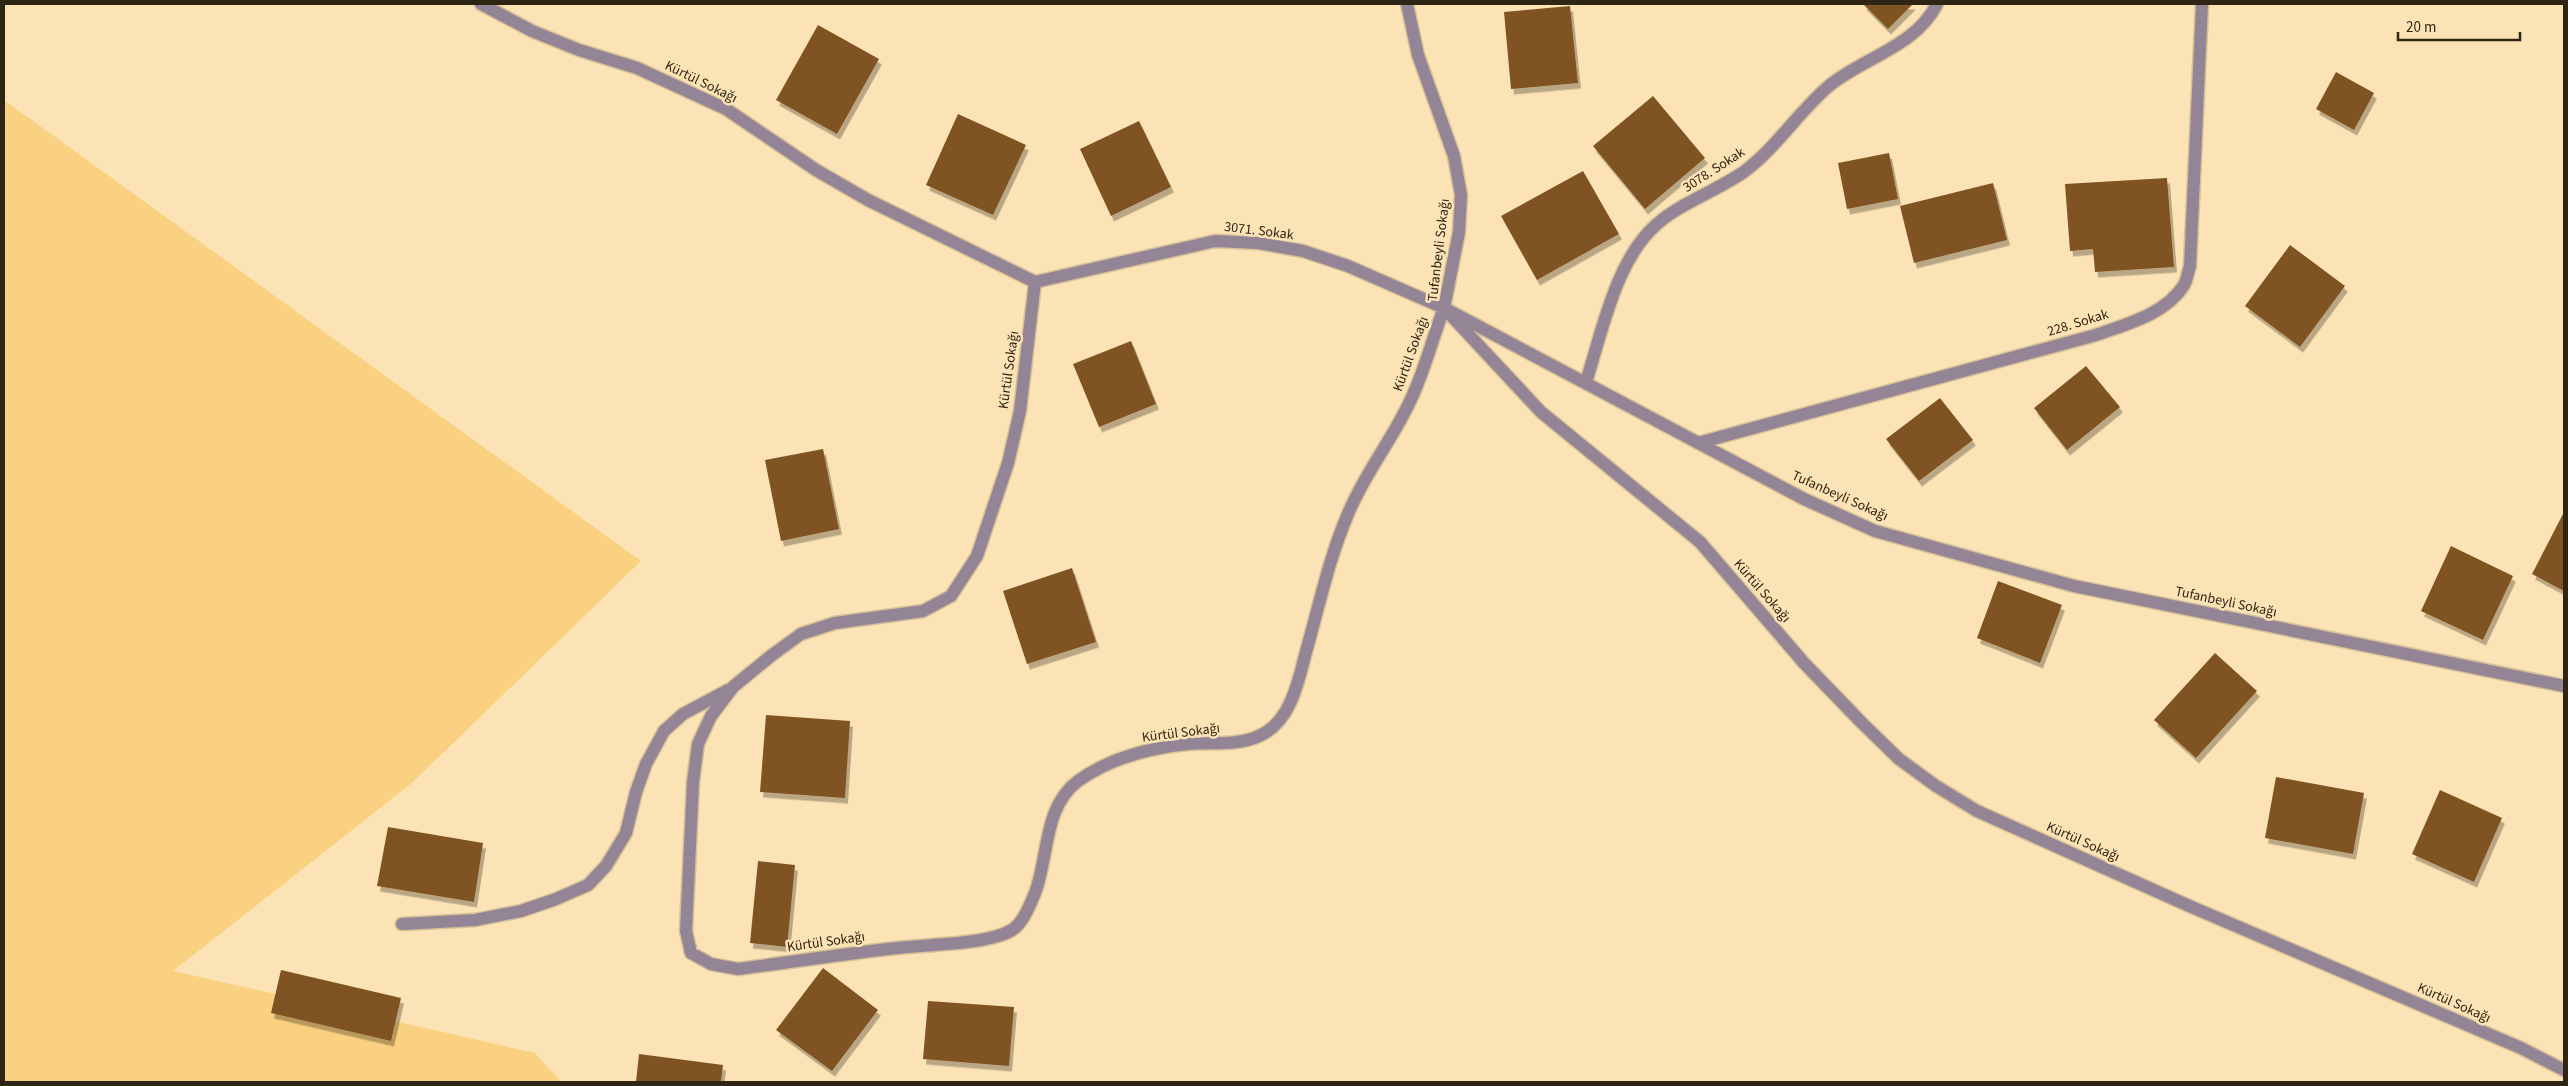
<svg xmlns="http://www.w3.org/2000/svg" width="2568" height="1086" viewBox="0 0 2568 1086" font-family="'Source Sans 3',sans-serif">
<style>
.green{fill:#f9d180}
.building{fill:#805324;filter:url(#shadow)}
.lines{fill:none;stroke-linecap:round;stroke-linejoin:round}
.minor-casing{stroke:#d6c198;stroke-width:15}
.minor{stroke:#948596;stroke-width:12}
.labels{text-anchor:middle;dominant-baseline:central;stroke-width:5;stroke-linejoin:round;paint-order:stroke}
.street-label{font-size:14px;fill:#2f2514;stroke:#fbe3b5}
</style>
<defs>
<filter id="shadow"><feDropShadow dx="3" dy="5.5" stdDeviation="0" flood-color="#0004"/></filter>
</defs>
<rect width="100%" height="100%" fill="#fbe3b5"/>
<path class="green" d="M4,100L641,561L413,782L173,971L535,1053L561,1082H4Z"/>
<path class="building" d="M1863,4H1913L1888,29Z
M1570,6L1578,83L1511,89L1504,12Z
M818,25L879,59L837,134L776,100Z
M2336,72L2374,93L2354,130L2316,109Z
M1653,96L1705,158L1645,209L1593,146Z
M958,114L1026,145L993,215L926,185Z
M1139,121L1171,187L1111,216L1080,149Z
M1889,153L1898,199L1847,209L1838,163Z
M1583,171L1619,234L1537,280L1501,216Z
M2167,178L2174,267L2095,272L2093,249L2070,251L2065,184Z
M1993,183L2007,240L1914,263L1900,206Z
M2290,245L2345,286L2300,347L2245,306Z
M1131,341L1156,404L1099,427L1073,364Z
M2086,366L2120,407L2067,450L2034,408Z
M1940,398L1973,440L1919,481L1886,439Z
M823,449L839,529L781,541L765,460Z
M2564,512V591L2532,574Z
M2451,546L2513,576L2483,640L2421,611Z
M1072,568L1096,642L1027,664L1003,591Z
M1998,581L2062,605L2040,663L1977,638Z
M2215,653L2257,691L2196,758L2154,720Z
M766,715L850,721L845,798L760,792Z
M2276,777L2364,793L2353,854L2265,838Z
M2440,790L2502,818L2474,882L2412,854Z
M388,827L483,843L474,902L377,886Z
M758,861L795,865L787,947L750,943Z
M823,968L878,1010L832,1071L776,1030Z
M281,970L401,998L391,1041L271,1013Z
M928,1001L1014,1007L1009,1066L923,1059Z
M639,1054L723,1065L721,1082H636Z"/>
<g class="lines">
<g class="minor-casing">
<path id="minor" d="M481,4L532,31L579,50L637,68L726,109L816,170L868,200L1035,282L1020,411L1008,463L977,556L951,596L923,611L835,623L801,634L772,655L733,687L711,716L698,744L693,782L686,931L691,953L711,964L738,969C791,962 844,954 897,948C928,944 987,945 1012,930C1023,923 1030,905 1035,893C1049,857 1043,807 1078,781C1110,758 1149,748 1187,744C1210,742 1238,746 1259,736C1291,722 1298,682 1306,652C1319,606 1329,558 1348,514C1365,472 1394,438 1412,397C1425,369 1433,337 1444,308L1541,412L1700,542L1804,663L1861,722L1899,759L1936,786L1977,811L2187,905L2521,1048L2564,1070
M1407,4L1418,55L1454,156L1461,195L1459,232L1444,308L1804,499L1875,531L2074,586L2564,686
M1035,282L1215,241L1258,243L1303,251L1348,266L1444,308
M1586,382C1602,332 1616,259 1657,224C1682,202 1717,191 1745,171C1777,147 1799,111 1830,85C1865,57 1916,46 1937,4
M1698,443L2096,335C2127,324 2166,314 2184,285C2187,280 2188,272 2190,266L2202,4
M402,924L475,920L521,911L556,899L588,885L606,866L626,833L636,792L646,764L664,731L683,714L728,690"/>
</g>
<use href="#minor" class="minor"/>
</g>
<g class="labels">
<g class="street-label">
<text transform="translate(701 82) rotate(26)">Kürtül Sokağı</text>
<text transform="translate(1714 170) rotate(-33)">3078. Sokak</text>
<text transform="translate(1259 231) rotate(7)">3071. Sokak</text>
<text transform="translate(1439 250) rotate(-83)">Tufanbeyli Sokağı</text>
<text transform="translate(2078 323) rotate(-17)">228. Sokak</text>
<text transform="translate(1411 354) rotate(-70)">Kürtül Sokağı</text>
<text transform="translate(1009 370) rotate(-82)">Kürtül Sokağı</text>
<text transform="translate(1840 496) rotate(24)">Tufanbeyli Sokağı</text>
<text transform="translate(1762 591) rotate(49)">Kürtül Sokağı</text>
<text transform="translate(2226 602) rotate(12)">Tufanbeyli Sokağı</text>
<text transform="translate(1181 733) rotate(-7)">Kürtül Sokağı</text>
<text transform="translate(2083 842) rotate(24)">Kürtül Sokağı</text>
<text transform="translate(826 942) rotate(-8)">Kürtül Sokağı</text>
<text transform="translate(2454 1003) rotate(24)">Kürtül Sokağı</text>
</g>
</g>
<rect width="2568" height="1086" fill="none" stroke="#2f2514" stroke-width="10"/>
<path d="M2398 32v8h122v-8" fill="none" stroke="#2f2514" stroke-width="2.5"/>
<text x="2406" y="32" font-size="15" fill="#2f2514" stroke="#fbe3b5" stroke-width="4" paint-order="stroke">20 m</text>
</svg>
